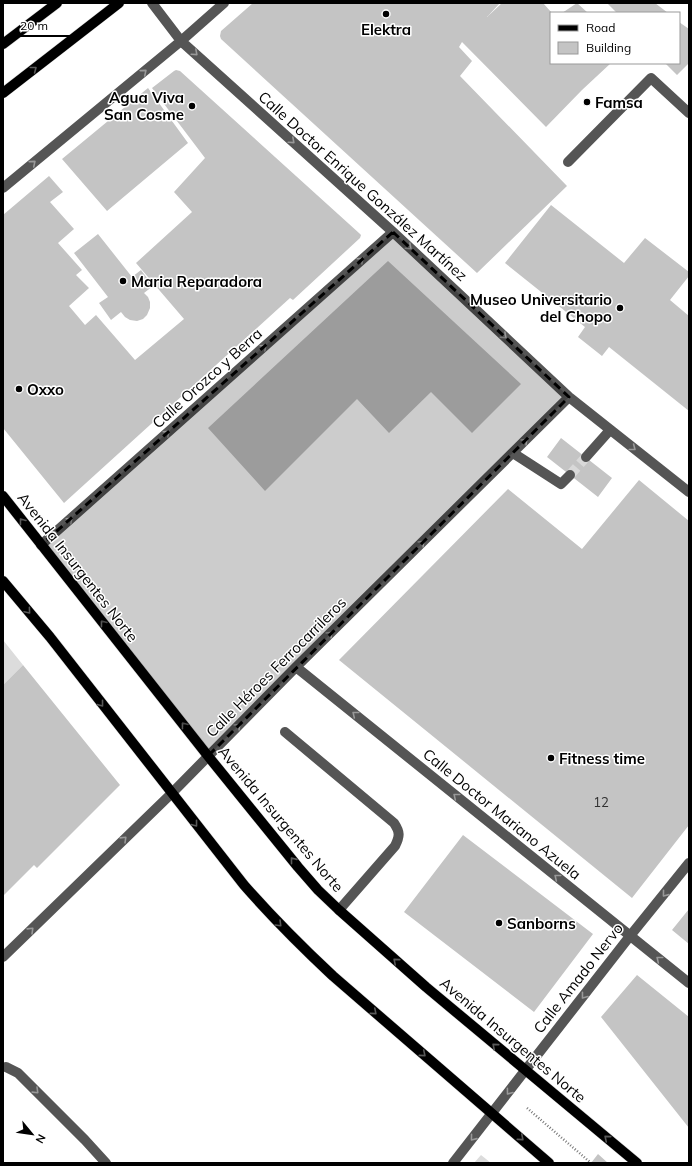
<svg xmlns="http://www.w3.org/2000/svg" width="692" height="1166" viewBox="0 0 692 1166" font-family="Mulish,sans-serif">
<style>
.green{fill:#dcdcdc}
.building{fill:#c4c4c4}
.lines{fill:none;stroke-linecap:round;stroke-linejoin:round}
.minor-tunnel{stroke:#d9d9d9;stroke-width:10;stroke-dasharray:10 5;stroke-linecap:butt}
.major-casing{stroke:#dbdbdb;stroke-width:11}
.path{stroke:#777;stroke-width:2.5;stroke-dasharray:1 2;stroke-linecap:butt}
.minor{stroke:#555;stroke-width:10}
.major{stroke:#000;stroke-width:10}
.oneway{stroke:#999}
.oneway2{stroke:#595959}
.marked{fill:#000;fill-opacity:0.2;stroke:#000;stroke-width:3;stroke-dasharray:8 5;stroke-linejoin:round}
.poi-dot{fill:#000;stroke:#fff;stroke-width:1.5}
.labels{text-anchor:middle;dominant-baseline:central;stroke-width:3;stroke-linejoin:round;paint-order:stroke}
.number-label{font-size:13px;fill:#313131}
.poi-label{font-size:15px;font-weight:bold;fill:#000;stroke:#fff;text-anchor:start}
.street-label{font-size:15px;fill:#000;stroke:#fff}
</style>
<rect width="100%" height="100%" fill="#fff"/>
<path class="green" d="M3,640L23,665L3,685Z
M481,1155L491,1163H474Z"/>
<path class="building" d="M253,3H500L487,17L502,3H543L552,13H551V63H611L582,90L546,127L462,42L459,47L472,61L460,76L567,186L477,273L221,39L220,36L221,31Z
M577,3L588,13H562Z
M607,3H655L668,13H617Z
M679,22L689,29V63L677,75L665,63H679Z
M176,70L180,71L359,233L361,235L360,238L293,300L290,298L64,503L3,428V215L49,176L63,192L50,202L74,229L58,243L82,270L76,275L89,288L69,306L85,325L96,315L135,360L184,319L136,263L192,212L174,192L205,158L152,88L174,71Z
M148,88L188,143L107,211L62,159Z
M551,205L624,263L645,238L689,272V276L670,300L689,316V411L609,347L602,356L578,337L585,327L505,263Z
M98,234L132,277L141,270L153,286L144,293L148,297L150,302V308L147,315L143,319L137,321L130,320L125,317L121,312L111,320L99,303L108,297L74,253Z
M388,261L521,384L472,433L431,392L389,433L357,399L265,491L208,428Z
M561,438L612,478L598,497L547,457Z
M639,480L689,521V825L632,898L339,660L508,489L582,549Z
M23,665L120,785L37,868L34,865L3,896V685Z
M463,835L593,934L534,1012L404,912Z
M689,909V944L672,930Z
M637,975L689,1017V1128L601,1017Z
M598,1154L608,1163H591Z"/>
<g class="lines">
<path class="minor-tunnel" d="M570,475L586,457"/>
<g class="major-casing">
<path id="major" d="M3,44L57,3
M3,93L119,3
M3,496L208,756L298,867L318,890L339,910L426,987L637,1163
M3,581L50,637L244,885C272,917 302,947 333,976L549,1163"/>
</g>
<path class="path" d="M527,1108L591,1163"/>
<path class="minor" d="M152,3L181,41L393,232L569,397L689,492
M568,162L651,78L689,113
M3,188L181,41L224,3
M513,453L561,484L570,475
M586,457L610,430
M41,545L393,232
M296,667L689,983
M285,732L394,823C400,832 400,836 395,846L339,910
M3,957L171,794L296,667L569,397
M6,1067L18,1073L85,1140L106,1163
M453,1163L630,936L689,863"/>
<use href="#major" class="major"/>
</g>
<defs><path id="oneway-chevron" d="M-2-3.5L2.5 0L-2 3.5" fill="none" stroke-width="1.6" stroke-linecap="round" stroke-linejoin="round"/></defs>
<g class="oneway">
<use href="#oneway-chevron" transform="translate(195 53) rotate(42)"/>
<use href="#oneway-chevron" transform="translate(144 72) rotate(-40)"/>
<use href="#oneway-chevron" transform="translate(292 141) rotate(42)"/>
<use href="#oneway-chevron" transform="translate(33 163) rotate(-40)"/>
<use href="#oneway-chevron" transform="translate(409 247) rotate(43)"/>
<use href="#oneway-chevron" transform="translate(361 260) rotate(-42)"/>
<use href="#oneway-chevron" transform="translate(504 336) rotate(43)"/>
<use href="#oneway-chevron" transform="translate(264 347) rotate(-42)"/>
<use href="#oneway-chevron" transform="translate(167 433) rotate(-42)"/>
<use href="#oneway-chevron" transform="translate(525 441) rotate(-45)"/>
<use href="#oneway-chevron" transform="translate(633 448) rotate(38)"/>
<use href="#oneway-chevron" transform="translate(70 520) rotate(-42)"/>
<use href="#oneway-chevron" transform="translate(422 543) rotate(-45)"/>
<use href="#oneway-chevron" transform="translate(330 634) rotate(-45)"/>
<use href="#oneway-chevron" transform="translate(355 714) rotate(-141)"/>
<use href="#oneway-chevron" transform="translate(238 726) rotate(-45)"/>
<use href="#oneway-chevron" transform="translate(456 796) rotate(-141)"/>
<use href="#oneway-chevron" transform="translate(124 839) rotate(-44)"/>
<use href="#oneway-chevron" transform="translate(557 877) rotate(-141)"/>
<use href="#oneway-chevron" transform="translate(665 894) rotate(129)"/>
<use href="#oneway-chevron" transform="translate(31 930) rotate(-44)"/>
<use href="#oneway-chevron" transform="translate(659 959) rotate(-141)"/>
<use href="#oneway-chevron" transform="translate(584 996) rotate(128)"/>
<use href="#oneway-chevron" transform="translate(36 1091) rotate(44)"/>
<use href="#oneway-chevron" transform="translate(509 1092) rotate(127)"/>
<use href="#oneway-chevron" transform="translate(473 1138) rotate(129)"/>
</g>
<g class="oneway2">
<use href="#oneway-chevron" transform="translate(34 69) rotate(-38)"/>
<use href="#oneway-chevron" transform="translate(22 521) rotate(-128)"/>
<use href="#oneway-chevron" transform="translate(28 611) rotate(50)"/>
<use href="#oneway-chevron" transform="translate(103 623) rotate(-128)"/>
<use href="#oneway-chevron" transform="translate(101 704) rotate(52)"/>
<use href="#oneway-chevron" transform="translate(184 725) rotate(-128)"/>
<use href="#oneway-chevron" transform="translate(195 824) rotate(52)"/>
<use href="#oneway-chevron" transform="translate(293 860) rotate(-129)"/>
<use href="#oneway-chevron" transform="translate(279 924) rotate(45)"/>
<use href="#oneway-chevron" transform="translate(396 961) rotate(-139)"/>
<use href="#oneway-chevron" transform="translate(374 1012) rotate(41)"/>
<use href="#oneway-chevron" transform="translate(495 1046) rotate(-140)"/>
<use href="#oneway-chevron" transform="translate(423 1054) rotate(40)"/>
<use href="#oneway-chevron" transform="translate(521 1138) rotate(41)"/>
<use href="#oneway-chevron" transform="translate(607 1138) rotate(-140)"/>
</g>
<path class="marked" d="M393,232L569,397L208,756L41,545Z"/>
<g class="poi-dot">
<circle cx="386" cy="14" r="4"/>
<circle cx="587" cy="102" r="4"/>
<circle cx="192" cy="106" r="4"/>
<circle cx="123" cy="281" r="4"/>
<circle cx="620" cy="308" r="4"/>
<circle cx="19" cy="389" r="4"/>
<circle cx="551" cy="758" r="4"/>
<circle cx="499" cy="923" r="4"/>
</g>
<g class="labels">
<g class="number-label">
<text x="601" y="802">12</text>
</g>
<g class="poi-label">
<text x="386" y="29" text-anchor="middle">Elektra</text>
<text x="184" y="97" text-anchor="end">Agua Viva<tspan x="184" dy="17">San Cosme</tspan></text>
<text x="595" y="102">Famsa</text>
<text x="131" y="281">Maria Reparadora</text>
<text x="612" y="299" text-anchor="end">Museo Universitario<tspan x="612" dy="17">del Chopo</tspan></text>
<text x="27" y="389">Oxxo</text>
<text x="559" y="758">Fitness time</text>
<text x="507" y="923">Sanborns</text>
</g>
<g class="street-label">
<text transform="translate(363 186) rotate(42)">Calle Doctor Enrique González Martínez</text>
<text transform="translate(207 378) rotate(-42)">Calle Orozco y Berra</text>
<text transform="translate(78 567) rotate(52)">Avenida Insurgentes Norte</text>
<text transform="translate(276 667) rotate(-45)">Calle Héroes Ferrocarrileros</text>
<text transform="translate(502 814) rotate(39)">Calle Doctor Mariano Azuela</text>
<text transform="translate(281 819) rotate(50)">Avenida Insurgentes Norte</text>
<text transform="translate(578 978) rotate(-52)">Calle Amado Nervo</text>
<text transform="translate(513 1040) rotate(40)">Avenida Insurgentes Norte</text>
</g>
</g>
<rect width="692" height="1166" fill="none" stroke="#000000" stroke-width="8"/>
<rect x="550" y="12" width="130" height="52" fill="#ffffff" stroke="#999999"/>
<rect x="558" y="25" width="20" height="6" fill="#000000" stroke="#999999"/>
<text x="586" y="32" font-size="12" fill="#000000">Road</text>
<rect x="558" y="42" width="20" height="12" fill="#c4c4c4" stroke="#999999"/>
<text x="586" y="52" font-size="12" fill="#000000">Building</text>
<g transform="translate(32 1134) rotate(119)" stroke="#ffffff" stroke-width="3" paint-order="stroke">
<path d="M0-3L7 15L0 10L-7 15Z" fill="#000000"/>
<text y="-6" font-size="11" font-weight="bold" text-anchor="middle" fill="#000000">N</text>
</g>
<path d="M14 30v6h66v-6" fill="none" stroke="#000000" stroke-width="2"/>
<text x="20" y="30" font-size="12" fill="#000000" stroke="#ffffff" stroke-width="3" paint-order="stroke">20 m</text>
</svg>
